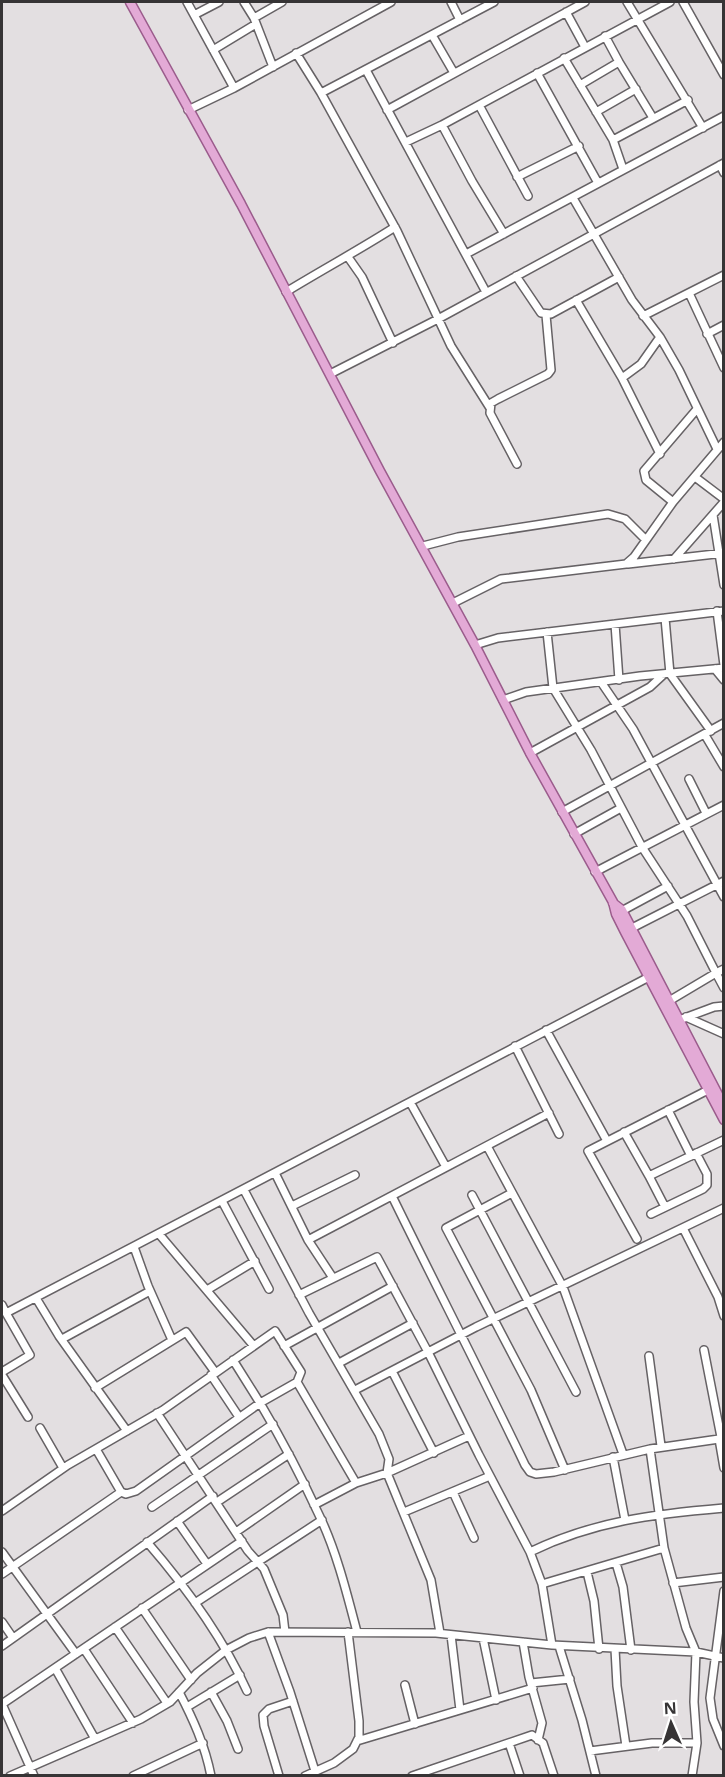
<svg xmlns="http://www.w3.org/2000/svg" width="725" height="1777" viewBox="0 0 725 1777" font-family="'Noto Sans',sans-serif">
<style>
.lines{fill:none;stroke-linecap:round;stroke-linejoin:round}
.minor-casing{stroke:#666265;stroke-width:10}
.major-casing{stroke:#9b5c8c;stroke-width:11}
.minor{stroke:#fff;stroke-width:7}
.major{stroke:#e3aad6;stroke-width:8}
</style>
<rect width="100%" height="100%" fill="#e3dfe1"/>
<g class="lines">
<g class="minor-casing">
<path id="minor" d="M187,2L234,88
M244,2L254,18L273,67
M451,2L460,20
M627,2L703,128
M683,2L724,75
M566,12L585,47
M194,15L219,2
M254,18L282,2
M432,35L454,73
M605,36L619,62L653,118
M213,50L256,24
M296,53L321,93L397,231L451,346L490,408
M564,58L613,140L623,169
M366,70L486,292
M537,73L598,183
M580,85L619,62
M321,93L494,2
M479,105L528,196
M188,110L234,88L391,2
M387,110L585,2
M596,112L636,89
M442,125L472,181L504,234
M613,140L688,100
M406,142L442,125L670,2
M720,165L724,173
M517,177L579,146
M573,198L632,300L660,337L679,370L717,449
M466,254L724,116
M348,257L362,277L393,343
M516,276L541,313L551,314L619,277
M286,292C322,270 359,250 395,227
M689,293L724,368
M576,300L622,378L660,454
M643,316L724,275
M707,334L724,325
M330,374L438,319L724,163
M622,378L641,364L660,337
M517,464L490,413L491,403L498,399L548,374L551,370L546,315
M695,477L724,499
M673,502L646,480L644,471L697,409
M713,515L724,585
M423,546L458,537L608,514L625,519L646,540
M674,559L724,502
M628,564L724,553
M453,603L501,579L626,564L634,557L673,502L724,442
M717,611L724,665
M665,618L670,674L711,731
M615,624L619,680
M547,632L553,688L591,750L642,847L687,916L716,973L724,969
M475,645L498,638L724,611
M715,669L724,680
M601,682L633,729L724,897
M503,700L526,692L640,676L724,668
M705,735L724,767
M530,753L650,687L663,675
M689,779L706,813
M562,812L724,723
M574,834L621,808
M595,872L724,805
M618,913L668,886
M632,928L724,881
M669,1001L716,973L724,988
M686,1017L724,1034
M679,1020L714,1007L724,1006
M546,1030L607,1141
M515,1046L559,1134
M410,1102L446,1167
M668,1110L691,1156
M624,1132L649,1176L724,1140
M487,1146L563,1287L623,1454
M275,1173L308,1240L333,1278
M649,1176L665,1207
M244,1190L309,1313L379,1434L389,1459L387,1473L469,1436
M512,1193L446,1228L531,1390L565,1470
M472,1195L576,1392
M392,1196C436,1286 482,1375 525,1465L530,1472L536,1474L554,1472L650,1449L719,1439L724,1435
M222,1201L269,1289
M292,1206L355,1175
M651,1214L703,1189L707,1185V1174L696,1153
M683,1228L718,1297L724,1316
M159,1234L253,1345
M637,1239L588,1151L708,1090
M308,1240L549,1113
M134,1247L148,1286L172,1340
M207,1290L255,1261
M299,1295L377,1257L428,1352L479,1455L530,1552L542,1584L552,1645
M36,1298L59,1336L127,1431
M2,1305L6,1313L649,977
M62,1339L150,1291
M284,1346L393,1286
M704,1350L721,1437
M649,1356L661,1446
M233,1360L260,1403L297,1382
M339,1363L413,1323
M392,1371L434,1453
M2,1372L30,1355L6,1313
M2,1375L28,1417
M211,1375L239,1417
M95,1388L186,1332L215,1372
M355,1390L476,1327L724,1208
M157,1413L248,1551L264,1569L283,1615L285,1632
M40,1428L63,1468
M719,1439L724,1468
M650,1449L664,1548L686,1628L696,1652L694,1702L697,1743L692,1776
M613,1457L625,1520
M121,1492L126,1494L136,1491L260,1403C282,1440 302,1478 320,1517C337,1553 347,1594 357,1632
M453,1492L474,1538
M217,1502L289,1454
M314,1505L356,1483L387,1473L431,1580L440,1633
M152,1507L273,1424
M2,1511L68,1465L163,1410L275,1331L301,1372L297,1382L356,1483
M404,1512L490,1476
M177,1521L207,1564
M236,1532L305,1484
M147,1542C186,1587 222,1636 247,1691
M2,1552L76,1654
M530,1552C594,1521 654,1514 724,1508
M616,1563L623,1587L631,1650
M587,1572L594,1601L599,1649
M2,1574L121,1492L96,1449
M673,1583L724,1577
M542,1584L664,1548
M724,1591L710,1698L713,1719L724,1746
M195,1603L322,1520
M142,1608L191,1680
M2,1622L13,1638
M115,1627L167,1703
M268,1632L290,1692L315,1771
M451,1635L460,1710
M483,1638L496,1700
M523,1642L529,1677L542,1723L538,1740
M2,1646L213,1496
M559,1646L582,1720L596,1776
M84,1649L133,1723
M615,1649L617,1686L626,1746
M55,1668L95,1739
M531,1683L570,1679
M405,1685L415,1724
M179,1692C193,1719 205,1745 211,1776
M211,1692L227,1721L238,1749
M2,1704L242,1541
M2,1704L34,1776
M187,1707L240,1675
M357,1741L533,1688
M509,1743L520,1776
M590,1751L652,1743H697
M10,1776L141,1719L170,1702L197,1673L226,1650L249,1638L268,1632L436,1633L552,1645L696,1652L724,1658
M133,1776L203,1743
M279,1776L264,1726L263,1715L269,1709L293,1701
M305,1776L334,1763L353,1749L359,1737V1721L348,1632
M412,1776L532,1735L543,1743L554,1776"/>
</g>
<g class="major-casing">
<path id="major" d="M130,2L241,204L380,471L475,645L530,753L613,902L616,914L625,932L724,1120
M613,903L622,910L724,1106"/>
</g>
<use href="#minor" class="minor"/>
<use href="#major" class="major"/>
</g>
<rect width="725" height="1777" fill="none" stroke="#363435" stroke-width="6"/>
<g transform="translate(671 1723) rotate(357)" stroke="#ffffff" stroke-width="4.5" paint-order="stroke">
<path d="M0-4.5L10 22L0 15L-10 22Z" fill="#363435"/>
<text y="-9" font-size="16" font-weight="bold" text-anchor="middle" fill="#363435">N</text>
</g>
</svg>
